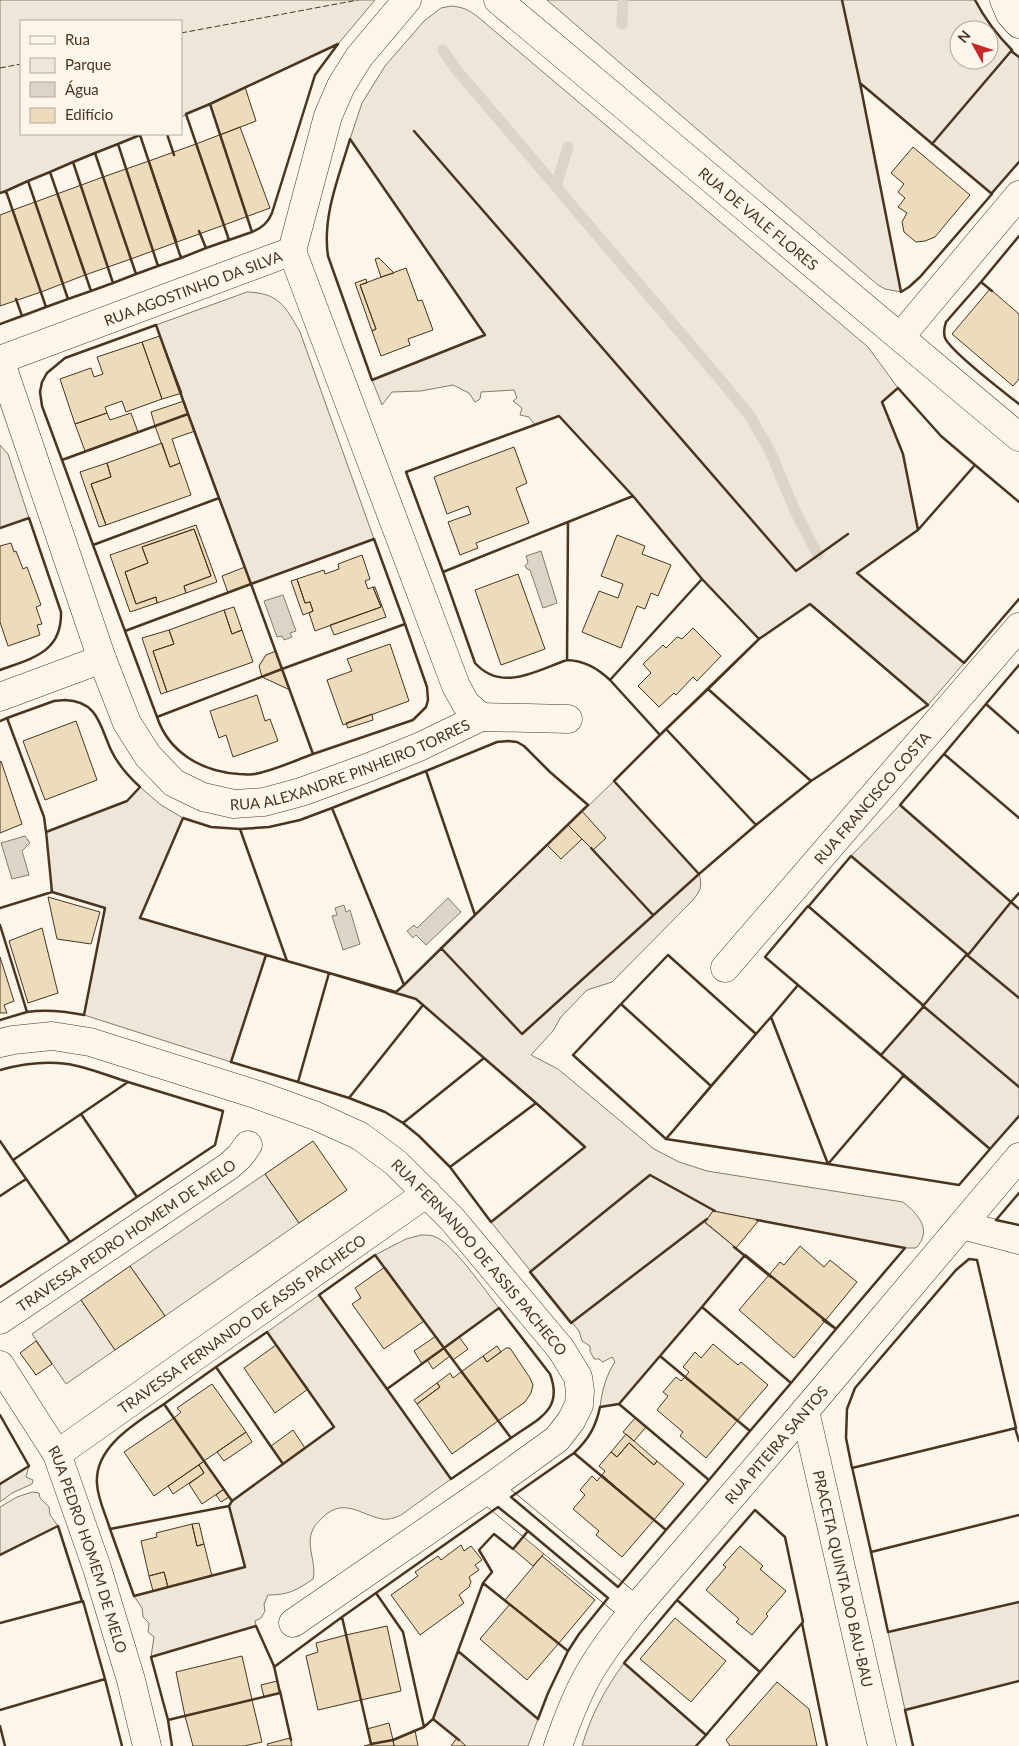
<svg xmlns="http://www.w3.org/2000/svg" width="1019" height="1746" viewBox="0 0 1019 1746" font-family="Lato,sans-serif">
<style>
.green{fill:#ede6d9;stroke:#887966;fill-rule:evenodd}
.water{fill:#dcd4c6;stroke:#887966}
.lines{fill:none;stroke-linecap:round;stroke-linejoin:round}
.stream{stroke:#dcd4c6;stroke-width:11}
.building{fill:#ecdcbc;stroke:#4a3520}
.street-casing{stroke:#4a3520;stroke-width:29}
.secondary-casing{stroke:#4a3520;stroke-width:29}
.street{stroke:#fbf6e9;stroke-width:28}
.secondary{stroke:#fbf6e9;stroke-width:28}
.fence{stroke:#4a3520;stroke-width:1;stroke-dasharray:6 2.5;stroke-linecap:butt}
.wall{stroke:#4a3520;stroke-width:2.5}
.labels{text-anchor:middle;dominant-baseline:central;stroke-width:4;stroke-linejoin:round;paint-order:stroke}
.street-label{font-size:15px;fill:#4a3520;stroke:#fbf6e9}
</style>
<rect width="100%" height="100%" fill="#fbf6e9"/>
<path class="green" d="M0,0H375L338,44L181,117V21H21V134H142L0,193Z
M547,0H975C987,22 1000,40 1019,57V162L992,194L860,83L901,292L885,289L878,285ZM959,30H989V60H959Z
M451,6C463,7 469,10 478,17L868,347L898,388L882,402L903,454L918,530L858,573L964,663L928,705L810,604L759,639L702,579L633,496L559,416L535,425L529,417L520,415L522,408L513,401L517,398L514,390L481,392L480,399L475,402L469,393L453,385L421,391L392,392L382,405L372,380L485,335L350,139L362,103L385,66L424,21L441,8Z
M247,292C279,293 285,306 300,332L374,539L251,584L156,325Z
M0,445L8,454L29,518L0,528Z
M614,781L699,874C703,886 700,892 692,901L612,982L587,990L561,1017L553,1031L531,1055L558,1069L654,1149L679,1162L707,1171L903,1202C918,1214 933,1230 916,1248H905L713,1211L705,1223L745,1255L619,1404L600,1407C602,1391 606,1375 615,1362L612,1357L603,1362L599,1359H594L590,1351V1346L582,1341L579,1331L491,1222L585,1147L416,999L396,992Z
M140,787L161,805L183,818L140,918L266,955L231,1062L84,1015L105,908L52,892L46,832L127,801Z
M900,805L1019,909V1116L990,1149L881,1055L967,954L851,856Z
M265,1174L299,1223L165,1316L130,1266Z
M421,1235C425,1235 430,1235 433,1236C452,1241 486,1292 499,1308L444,1348L375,1255L406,1239Z
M319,1295L451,1479L401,1515C395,1518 388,1520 382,1519C361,1515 344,1497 323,1517C320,1521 315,1524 313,1529C305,1546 317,1562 313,1579C297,1590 289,1595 268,1595L264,1604L265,1611L261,1618L255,1621L256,1626L151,1657L154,1637L148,1632L149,1623L143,1617L142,1608L134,1596L245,1567L229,1506L232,1501L334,1427L267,1332Z
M81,1300L115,1350L66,1384L32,1334Z
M29,1466L26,1477L33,1480L32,1484L12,1493L0,1502V1484Z
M32,1492L39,1493L40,1498L49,1507L50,1515L58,1526L0,1555V1507L17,1497Z
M1019,1602V1681L905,1710L888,1632Z
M458,1651L538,1719L528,1746H466L433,1719Z
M624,1663L706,1735L696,1746H582C591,1715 605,1689 624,1663Z"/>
<path class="water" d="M541,551L557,603L543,608L530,570L527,569L525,566L528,562L526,556Z
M283,595L296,631L290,633L292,637L284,640L282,636L277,637L264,601Z
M25,836L30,843L22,851L29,875L12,879L1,843Z
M448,898L461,912L426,945L416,935L413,938L407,931L414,925L417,928Z
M344,905L346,912L350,910L360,944L343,950L332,916L337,915L335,908Z"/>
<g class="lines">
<path class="stream" d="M622,24L623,0
M443,50L455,68L724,384L750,416L770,451L795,511L818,555
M556,186L568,147"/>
</g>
<path class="building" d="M245,87L256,121L220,135L210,104Z
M240,127L270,208L224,225L196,144Z
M196,144L224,225L177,242L149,161Z
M913,147L970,195L935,237L925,241L916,242L904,232L902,222L907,213L898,207L905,198L898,192L904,184L891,173Z
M149,161L177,242L131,259L103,177Z
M103,177L131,259L85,275L57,194Z
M57,194L85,275L41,292L13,210Z
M13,210L41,292L0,306V215Z
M379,258L394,273L381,277L375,259Z
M406,268L418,301L422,300L433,330L408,339L410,345L381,356L372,331L376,329L360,285Z
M366,279L367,283L360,285L376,329L372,331L355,283Z
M990,289L1019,314V379L1013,386L952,334Z
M160,336L182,393L162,399L142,342Z
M142,342L162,399L126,412L122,401L105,407L107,413L75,424L60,379L91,368L94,377L103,374L97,357Z
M184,401L188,414L155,426L151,412Z
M107,413L110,420L131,413L138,432L85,451L75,424Z
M188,414L195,431L172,439L180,463L170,467L155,426Z
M162,443L170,467L180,463L191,495L106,525L91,484L111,477L107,463Z
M514,447L527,483L516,488L529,523L476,543L478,548L460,555L448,522L471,514L468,506L447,514L434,477Z
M107,463L111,477L91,484L106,525L99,527L80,472Z
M196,525L217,582L186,593L184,586L211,576L194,529L142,547L148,563L125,572L136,604L156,597L157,603L130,612L110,555Z
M194,529L211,576L184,586L186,593L157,603L156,597L136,604L125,572L148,563L142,547Z
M617,535L645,546L642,554L671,565L658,596L651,593L645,609L637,606L621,648L582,632L599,591L618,598L623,584L601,576Z
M11,543L14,552L16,551L23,569L27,567L41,605L36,607L42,624L37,625L40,635L8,646L0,622V546Z
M362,555L370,579L365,581L368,589L373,587L381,607L315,631L309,613L313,611L310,602L305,603L297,579L324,570L325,574L339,569L338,564Z
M245,567L251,584L228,593L222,576Z
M518,574L545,649L501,665L475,590Z
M297,579L305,603L310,602L313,611L303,615L291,581Z
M373,587H375L386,617L334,635L330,625L381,607Z
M234,607L242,630L232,634L224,610Z
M224,610L232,634L242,630L253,662L167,692L153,651L174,644L169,630Z
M693,628L721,656L697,681L693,677L676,695L674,693L659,707L638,686L651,673L643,664L663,645L666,648L676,638L678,637L682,639Z
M169,630L174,644L153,651L167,692L161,694L142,638Z
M390,644L409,701L343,725L327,680L352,671L347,659Z
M276,651L282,669L262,677L259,666L266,655Z
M282,669L290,690L262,677Z
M257,695L265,721L270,719L278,741L233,757L226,735L219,738L210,711Z
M372,714L373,720L348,728L346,723Z
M76,721L97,780L45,800L23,741Z
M1,761L22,824L0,833V762Z
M582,811L606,838L593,850L568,825Z
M568,825L582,839L561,859L547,845Z
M48,897L100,912L91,944L57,939Z
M42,928L58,993L28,1003L9,941Z
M0,957L14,1001L4,1005L7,1013H0Z
M313,1141L347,1190L299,1223L265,1174Z
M713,1211L759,1220L736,1248L705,1222Z
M800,1246L824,1267L830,1260L857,1282L825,1321L769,1275L780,1262L784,1265Z
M130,1266L165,1316L115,1350L81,1300Z
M385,1267L424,1321L384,1349L352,1304L361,1298L355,1288Z
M769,1275L825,1321L794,1358L739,1310Z
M436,1336L444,1348L422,1364L414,1351Z
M459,1337L468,1349L453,1360L444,1348Z
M36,1341L52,1364L36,1375L20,1353Z
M713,1344L738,1365L741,1362L768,1385L737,1421L685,1377L689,1372L683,1367L695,1352L701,1358Z
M276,1345L308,1389L275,1413L244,1368Z
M497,1346L501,1352L487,1362L483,1356Z
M444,1348L450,1356L433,1369L427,1360Z
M506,1348H510L530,1378L533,1385L531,1393L525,1402L498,1421L461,1372L483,1356L487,1362Z
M461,1372L498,1421L452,1454L417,1404L440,1387L437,1383L450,1373L453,1378Z
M676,1377L681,1381L685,1377L737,1421L706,1458L680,1436L683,1432L657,1410L668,1396L663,1392Z
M437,1383L440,1387L417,1404L414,1400Z
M212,1384L246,1432L204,1461L174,1418L181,1412L177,1408Z
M174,1418L204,1461L154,1496L124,1452Z
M635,1418L646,1427L634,1441L623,1432Z
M293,1430L305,1448L283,1464L271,1446Z
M246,1432L252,1442L224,1461L217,1452Z
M626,1434L657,1461L654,1465L629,1443L617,1457L611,1452Z
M629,1443L654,1465L657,1461L684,1484L654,1520L602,1475L605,1471L599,1466L611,1452L617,1457Z
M204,1461L224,1489L202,1504L189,1484L204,1473L199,1465Z
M199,1465L204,1473L173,1494L168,1486Z
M602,1475L654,1520L622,1557L596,1535L599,1531L573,1509L585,1495L580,1490L592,1476L597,1481Z
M224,1489L229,1497L221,1502L216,1495Z
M199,1523L204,1544L197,1546L192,1524Z
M192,1524L197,1546L204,1544L212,1576L168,1587L164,1572L149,1576L141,1541L157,1537L156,1533Z
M528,1531L548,1549L533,1566L513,1549Z
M461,1545L464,1551L471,1546L482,1560L475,1565L479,1570L469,1577L471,1582L469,1587L459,1595L464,1603L420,1635L391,1595L418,1576L415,1572L438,1556L441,1560Z
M740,1546L763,1566L760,1569L786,1591L766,1614L768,1616L752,1635L736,1622L739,1619L706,1590L726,1567L723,1565Z
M542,1556L595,1600L559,1643L505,1600Z
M164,1572L168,1587L153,1591L149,1576Z
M510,1604L559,1643L527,1680L480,1639Z
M675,1618L726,1661L691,1702L640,1659Z
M387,1626L401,1691L361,1700L346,1635Z
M346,1635L361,1700L318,1710L306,1656L318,1652L316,1643Z
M242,1656L252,1700L185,1716L176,1672Z
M277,1681L280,1693L264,1697L261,1685Z
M777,1682L809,1709L817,1746H730L726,1740Z
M252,1700L262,1742L244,1746H193L185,1716Z
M389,1723L393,1740L371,1744L367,1729Z
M415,1730L418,1746H394L393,1740Z
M290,1738L292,1746H268L267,1744Z
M457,1738L466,1746H451Z
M393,1740L394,1746H364L371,1744Z"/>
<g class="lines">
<g class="street-casing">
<g id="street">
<path d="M1004,0L1010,14L1019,24"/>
<path d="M900,337L1019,195"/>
<path id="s1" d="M0,360L102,659L127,723L148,756L174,783L203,797L234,804L264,802L301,792L367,768L419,747L481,717L466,704L456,686L292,251"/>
<path id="s2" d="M0,360L292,251L328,116L341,86L359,57L407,0"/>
<path d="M0,697L102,659"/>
<path d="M481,717L568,719"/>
<path id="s3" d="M725,968L1019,627"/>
<path id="s4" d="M0,1043L13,1040L52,1036L90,1042L258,1095L316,1116L360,1136L396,1163L452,1219L561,1349L578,1377L580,1391L579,1405L571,1421L557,1439L488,1489L293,1623"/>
<path d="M962,1225L1019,1240"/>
<path id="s5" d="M0,1320L229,1166L240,1156L248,1145"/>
<path id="s6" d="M0,1365L57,1454L97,1568L131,1680L147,1746"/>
<path id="s7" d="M805,1411L882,1746"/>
<path id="s8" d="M57,1454L427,1193"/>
<path d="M488,1489L634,1610"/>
</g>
</g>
<g class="secondary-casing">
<g id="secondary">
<path id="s9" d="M498,0L1019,437"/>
<path id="s10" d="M558,1746C566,1723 575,1699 587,1677C600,1653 617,1632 634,1610L805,1411L1019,1157"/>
</g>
</g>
<use href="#street" class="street"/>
<use href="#secondary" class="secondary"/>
<path class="fence" d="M181,33L358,0
M0,68L21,64"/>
<path class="wall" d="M842,0L860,83
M338,44L315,75L272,213C268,223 262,228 252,232L210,104Z
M1011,51L1019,57
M860,83L992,194L920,277L909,287L901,292Z
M210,104L252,232L229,240L186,114Z
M414,131L796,571L848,534
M167,134L174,155
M140,135L181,258L158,266L118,144Z
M350,139L485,335L372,380L328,256C322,216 339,177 350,139Z
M931,143L932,144L1012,50C997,35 985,19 975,0
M118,144L158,266L136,274L95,153Z
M95,153L136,274L113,283L73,162Z
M73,162L113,283L91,291L50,172Z
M50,172L91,291L68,299L28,181Z
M28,181L68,299L46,307L6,191Z
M0,193L6,191V193
M991,194L1019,162
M199,231L206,248L229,240L228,238
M181,256V258L206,248L205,246
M981,282L1019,236
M992,291L981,282L946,322C944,328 943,332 945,338C952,353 1004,392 1019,404
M16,299L22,316L46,307V306
M0,324L22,316
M156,325L188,414L62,460L42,406L40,392L42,382L47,373L65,358Z
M898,388L941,436L975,465L918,530L903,454L882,402Z
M188,414L219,498L93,545L62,460Z
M559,416L633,496L443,572L406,472Z
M633,496L702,579L610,680C597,668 585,661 567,660L568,522Z
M219,498L251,584L125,631L93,545Z
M1019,502L975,465L918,530L857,573L964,663L1019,599
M568,522L567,660C537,670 502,693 475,663L443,572Z
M0,528L29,518L61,612C62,653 32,658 0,670
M374,539L405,624L282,669L251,584Z
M702,579L759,639L660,735L610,680Z
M251,584L282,669L157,717L125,631Z
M810,604L928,705L811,781L708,689L759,639Z
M405,624L427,687L428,700L426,707L413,720L313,754L282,669Z
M282,669L313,754C294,761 275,770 255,774C250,775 244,774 239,774C203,772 169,753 157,717Z
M708,689L811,781L756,825L666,729Z
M65,700C98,701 100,726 111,750C118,765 128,776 140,787L127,801L46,832L44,817L7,718L54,701Z
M987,705L986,704L1019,665
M0,721L7,718L8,720
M666,729L756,825L699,874L614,781Z
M508,741L517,742L524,746L550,772L588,805L475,915L426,771L497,742Z
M945,755L944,754L986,704L1019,733
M426,771L475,915L404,985L332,808Z
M332,808L404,985L396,992L287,961L240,829L269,827L300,820Z
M183,818L211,827L240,829L287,961L140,918Z
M1019,818L944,754L900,805L1011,902L1019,893
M46,831L52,892H51
M591,848L653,915
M808,907L851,856L967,954L923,1006
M0,908L52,892L105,908L84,1015C64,1011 47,1009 27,1012L0,925
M441,948L522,1034L699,874
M266,955L329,973L298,1082L231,1062Z
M668,955L756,1034L711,1086L621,1004Z
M967,955L1019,998
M968,955L1011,902L1019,909
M329,973L416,999L423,1005L349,1098L298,1082Z
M798,985L771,1017L828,1164L904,1075L765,957L808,906L924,1006L881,1055L798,985
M621,1004L711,1086L666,1139L573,1055Z
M423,1005L484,1058L403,1123L385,1112L349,1098Z
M922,1005L1019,1087
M771,1017L828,1164L666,1139L756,1034Z
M0,1020L27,1012V1011
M484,1058L536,1103L450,1167L419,1136L403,1123Z
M0,1070C18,1065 39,1062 57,1063C81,1064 105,1075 128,1082
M902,1074L990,1149L1019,1116
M904,1075L990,1149L959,1185L828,1164Z
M128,1082L223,1111L215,1145L137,1197L81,1114Z
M536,1103L585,1147L491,1222L450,1167Z
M81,1114L137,1197L70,1242L13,1160Z
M0,1141L13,1160L15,1159
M1019,1193L996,1220L1019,1225
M0,1196L26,1179
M707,1219L571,1323L530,1272L650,1175L715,1211
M757,1220L905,1248L836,1329L823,1320
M734,1247L771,1277
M375,1255L444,1348L387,1389L319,1295Z
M745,1255L836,1329L791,1383L702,1307Z
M969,1259L977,1260L1016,1428L852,1468L846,1438L847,1409L855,1388L956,1270Z
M0,1287L70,1242L69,1241
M702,1307L791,1383L750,1431L660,1356Z
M499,1308L550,1374C564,1411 537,1419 511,1438L444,1348Z
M267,1332L334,1427L283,1464L216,1367Z
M444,1348L511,1438L451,1479L387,1389Z
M660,1356L750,1431L709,1480L619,1404Z
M216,1367L283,1464L232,1501L164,1404Z
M164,1404L232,1501L229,1506L110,1529C106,1515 98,1500 97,1484C94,1446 138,1422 164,1404Z
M619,1404L709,1480L666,1530L574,1453C589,1439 596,1426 600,1407Z
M0,1415L29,1466L0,1484
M1015,1428L1019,1441
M574,1453L666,1530L618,1587L511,1497Z
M852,1467L871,1552L1019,1515
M229,1506L245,1567L134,1596L110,1529Z
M498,1507L528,1531L513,1549L494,1534L479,1550L492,1572L483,1583L433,1719L424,1727L403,1632L376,1593Z
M755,1510L785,1537L803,1622L760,1672L677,1600Z
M528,1531L608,1598L579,1634L568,1651L483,1583L492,1572L479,1550L494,1534L513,1549Z
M871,1552L888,1632L1019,1602
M0,1555L58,1526L82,1601
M483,1583L568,1651L548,1693L538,1719L458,1651Z
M376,1593L403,1632L424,1727L393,1740L371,1744L342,1617Z
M677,1600L760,1672L706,1735L624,1663Z
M0,1623L83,1601L105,1679L0,1710
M802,1623L827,1746
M256,1626L274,1666L280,1693L168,1720L151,1657Z
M274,1667L342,1617
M105,1679L122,1746
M280,1691L291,1740
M168,1720L172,1746
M432,1720L433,1719L459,1740
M0,1726L5,1746
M696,1746L708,1733
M913,1746L905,1710L1019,1681"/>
</g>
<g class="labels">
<g class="street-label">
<text stroke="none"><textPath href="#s9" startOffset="340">RUA DE VALE FLORES</textPath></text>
<text stroke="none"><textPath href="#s2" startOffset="206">RUA AGOSTINHO DA SILVA</textPath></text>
<text stroke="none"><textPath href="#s1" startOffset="648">RUA ALEXANDRE PINHEIRO TORRES</textPath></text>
<text stroke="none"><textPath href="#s3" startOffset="225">RUA FRANCISCO COSTA</textPath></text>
<text stroke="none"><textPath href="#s5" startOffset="152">TRAVESSA PEDRO HOMEM DE MELO</textPath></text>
<text stroke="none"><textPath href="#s4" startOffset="548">RUA FERNANDO DE ASSIS PACHECO</textPath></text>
<text stroke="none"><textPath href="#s8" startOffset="226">TRAVESSA FERNANDO DE ASSIS PACHECO</textPath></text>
<text stroke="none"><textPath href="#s10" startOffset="375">RUA PITEIRA SANTOS</textPath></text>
<text stroke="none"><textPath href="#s6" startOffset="206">RUA PEDRO HOMEM DE MELO</textPath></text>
<text stroke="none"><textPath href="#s7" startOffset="172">PRACETA QUINTA DO BAU-BAU</textPath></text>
</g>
</g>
<rect x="20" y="20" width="162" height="115" fill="#fbf6e9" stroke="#b4a999"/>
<rect x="30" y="36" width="25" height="8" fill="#fbf6e9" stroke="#b4a999"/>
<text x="65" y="45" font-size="15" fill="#4a3520">Rua</text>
<rect x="30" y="58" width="25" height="15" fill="#ede6d9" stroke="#b4a999"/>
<text x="65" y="70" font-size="15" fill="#4a3520">Parque</text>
<rect x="30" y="82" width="25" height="15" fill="#dcd4c6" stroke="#b4a999"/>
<text x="65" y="95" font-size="15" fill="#4a3520">Água</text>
<rect x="30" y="108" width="25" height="15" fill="#ecdcbc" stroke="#b4a999"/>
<text x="65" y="120" font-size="15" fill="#4a3520">Edifício</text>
<g transform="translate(974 45) rotate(310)"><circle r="24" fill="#fbf6e9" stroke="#b4a999"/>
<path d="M0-4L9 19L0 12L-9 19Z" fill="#c62828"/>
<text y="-8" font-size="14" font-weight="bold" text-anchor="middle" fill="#4a3520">N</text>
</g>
</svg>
